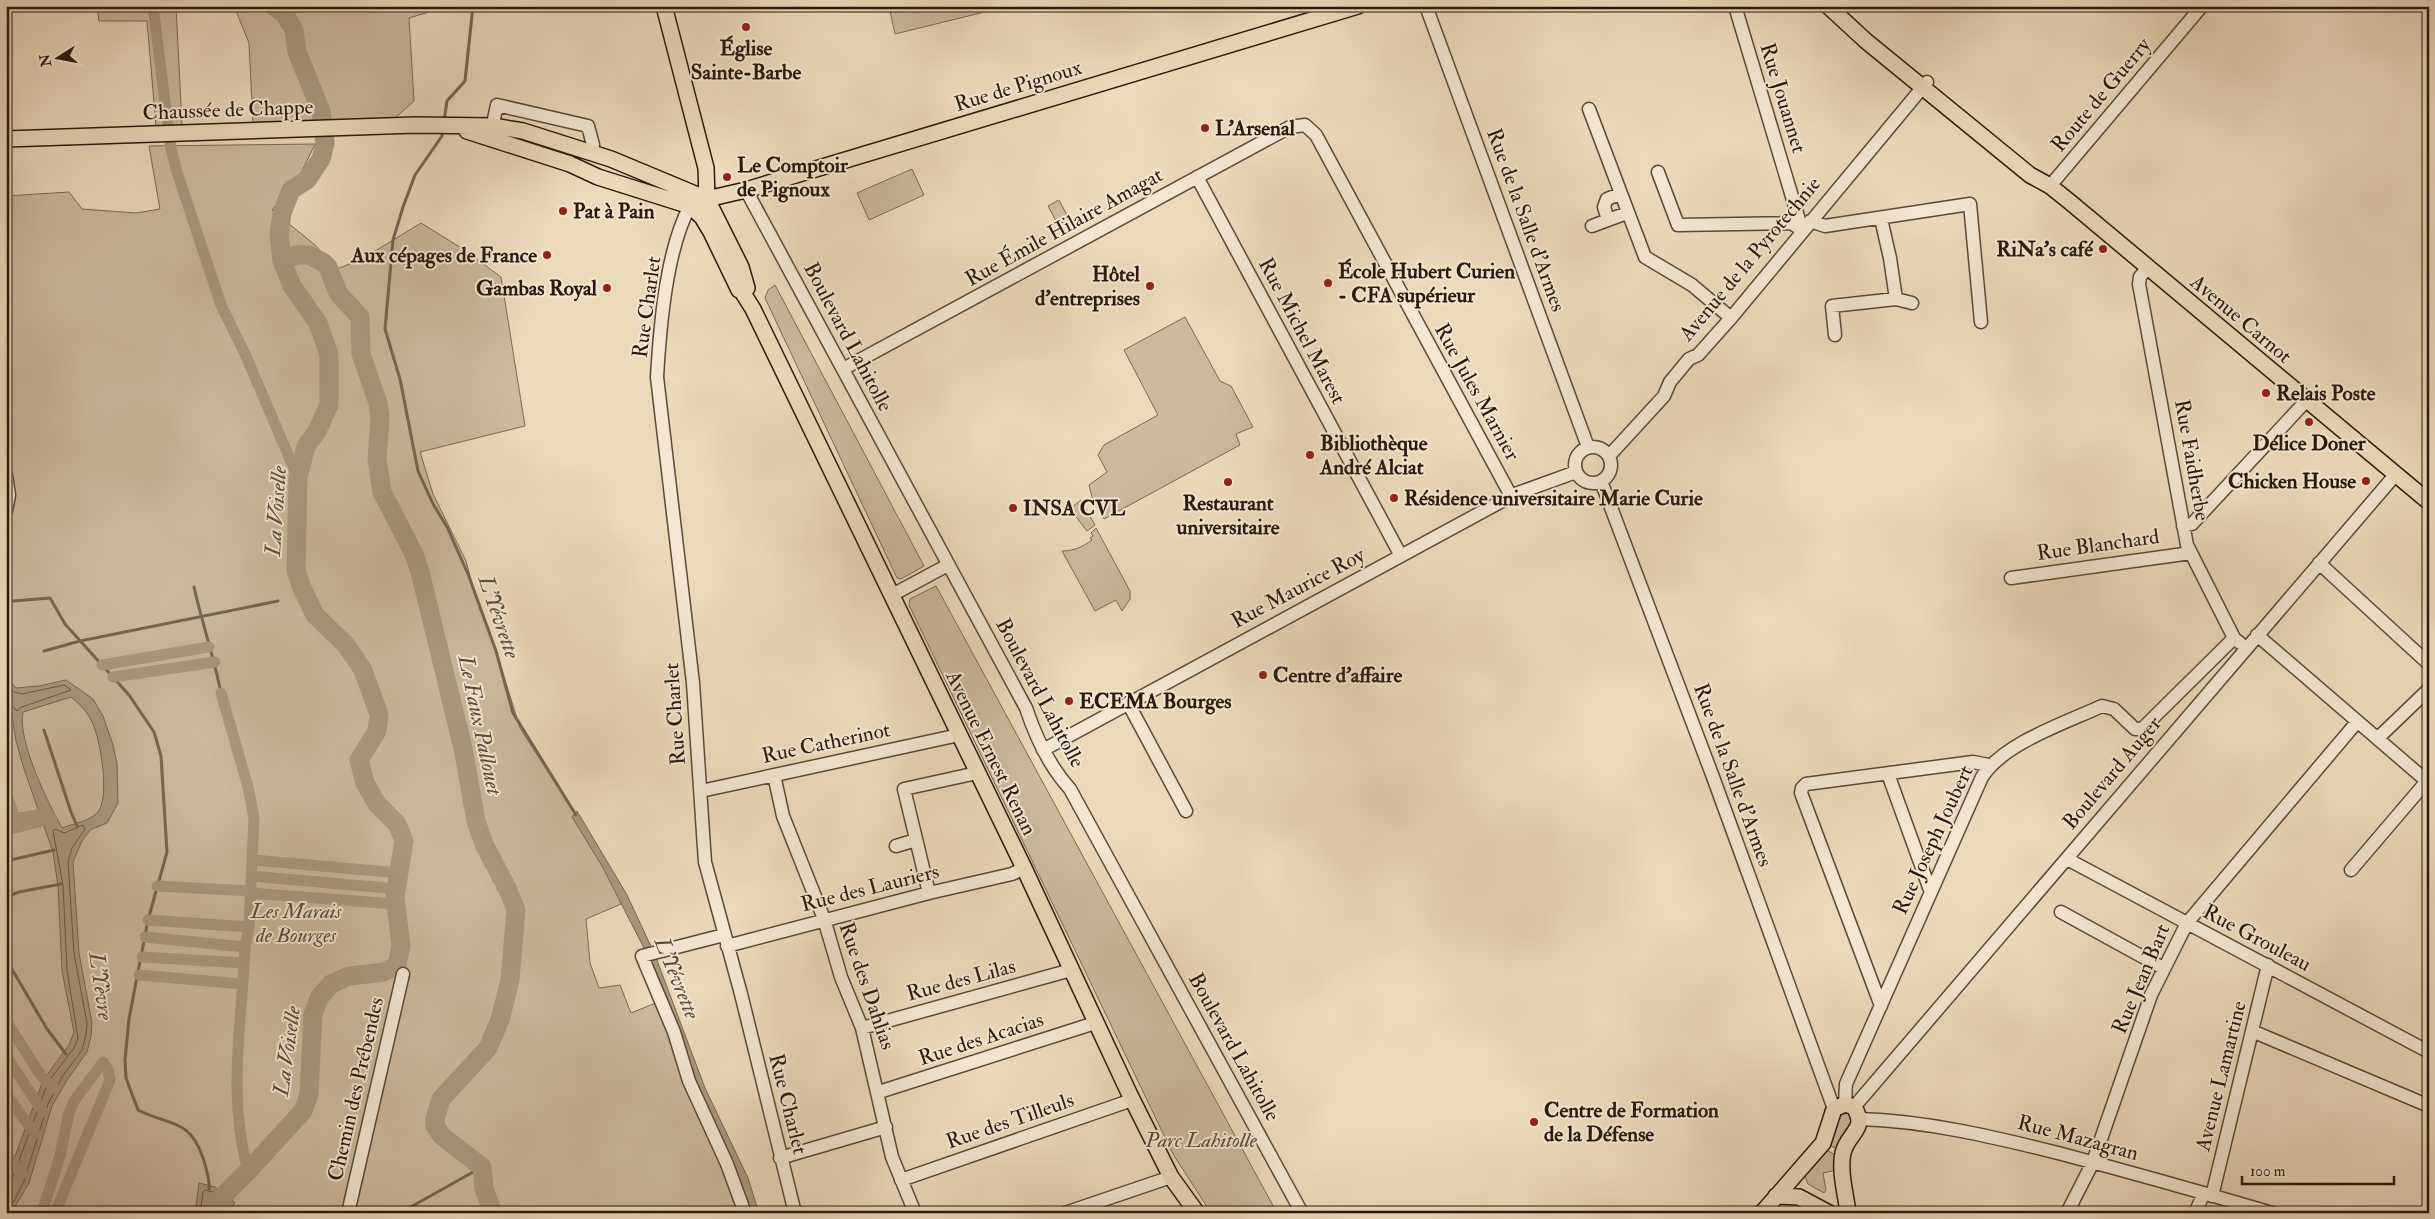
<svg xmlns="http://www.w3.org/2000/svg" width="2435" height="1219" viewBox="0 0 2435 1219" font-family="'IM FELL Double Pica',serif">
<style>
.green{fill:#cbb89d;stroke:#7a6855}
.water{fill:#aa987f;stroke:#766551;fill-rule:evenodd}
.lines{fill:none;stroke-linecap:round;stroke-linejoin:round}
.shore{stroke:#6a5846;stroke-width:1}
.stream{stroke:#766551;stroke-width:3}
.canal{stroke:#aa987f;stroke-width:11}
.river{stroke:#aa987f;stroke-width:19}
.minor-casing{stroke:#5a4938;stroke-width:15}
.major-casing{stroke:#29190d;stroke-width:18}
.minor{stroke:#f3e6d2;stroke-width:12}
.major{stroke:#ecd9ba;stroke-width:15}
.poi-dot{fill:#8f2418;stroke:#f3e6d2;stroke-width:2}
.labels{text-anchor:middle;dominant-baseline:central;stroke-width:4;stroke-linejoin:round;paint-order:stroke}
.poi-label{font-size:21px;font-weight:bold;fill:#29190d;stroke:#f3e6d2;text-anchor:start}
.street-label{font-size:21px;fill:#29190d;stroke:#f3e6d2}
.park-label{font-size:21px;font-style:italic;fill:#5a4938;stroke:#f3e6d2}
.water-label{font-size:22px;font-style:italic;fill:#5d4c3b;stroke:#f3e6d2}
</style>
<rect width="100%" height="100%" fill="#ecd9ba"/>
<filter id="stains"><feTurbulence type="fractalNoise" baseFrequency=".004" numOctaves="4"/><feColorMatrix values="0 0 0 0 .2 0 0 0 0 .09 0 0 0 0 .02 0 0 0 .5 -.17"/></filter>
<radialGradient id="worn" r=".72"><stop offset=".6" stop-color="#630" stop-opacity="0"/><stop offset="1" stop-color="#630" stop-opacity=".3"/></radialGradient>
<path class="green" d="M97,6H176L182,125L156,126L147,21H99Z
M234,6H449L409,18L414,101L394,119L253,123L249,43Z
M889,6H1009L895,34Z
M315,144L302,171L272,210L315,245L337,269L362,259L421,223L463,249L501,277L525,426L420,452L433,494L466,561L475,595L496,651L520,728L586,831L619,892L621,904L586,919L590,963L599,988L620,985L631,1013L668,998L751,1213H6V196L69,192L82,209L136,213L160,209L149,146Z
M912,169L924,195L869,220L857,193Z
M1059,200L1069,219L1058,225L1048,206Z
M775,285L924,566L901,579L897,578L765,298L768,290Z
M1185,317L1220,381L1231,386L1253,427L1236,434L1240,445L1104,519L1092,497L1089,485L1107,472L1098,455L1104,445L1158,415L1124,350Z
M1081,500L1095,525L1087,531L1070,509Z
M1096,528L1130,591V599L1122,611L1116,600L1095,611L1062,551C1074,551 1082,547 1092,540L1090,538L1093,536L1091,533Z
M936,586L1277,1213H1211L1173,1154L909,605L910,599Z
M1850,1110L1856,1123L1837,1149L1827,1144L1836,1113Z
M1824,1149L1834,1154L1836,1170L1823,1173L1826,1190L1824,1193L1808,1184L1804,1174Z"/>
<path class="water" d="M6,665L10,681L16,688L39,686L66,680L93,699L103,716L113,745L117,764L118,803L107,823L90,830L82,841L73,862L79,953L92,1023L91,1036L87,1052L67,1080L52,1106L29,1183L11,1213H6V1181L38,1094L43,1080L69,1045L74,1032L62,971L58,886L53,852L24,769L16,741L12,716L6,705ZM71,697C78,703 87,711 91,720C100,735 111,800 97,813C90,821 72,824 62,828C48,803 17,740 23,712Z
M577,811L627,895L655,955L705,1088L748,1178L759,1213H751L714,1129L646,952L602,866L572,817Z
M485,1164L488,1181L500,1213H494L479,1168Z
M199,1183L215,1187L235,1203L227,1213H195Z"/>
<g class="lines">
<path class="shore" d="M6,684L14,692L22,694L64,685L71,690L22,707L17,711L11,705L6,704
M6,1180L13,1177L48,1082L74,1048L78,1038L67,970L63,885L53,831L55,829L64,833L83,825L85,829L72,848L68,862L74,953L87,1023L86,1035L82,1050L62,1077L48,1104L24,1181L8,1213
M200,1213L203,1192L205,1190L213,1192L226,1202L223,1213"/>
<path class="stream" d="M444,121L447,101L465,81L473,6
M443,129L442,136L415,175L403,207L393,240L385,329L400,379L418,471L433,504L447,527L468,574L496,651L513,713L576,815
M194,587C202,623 214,657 221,693
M13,601L50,598L65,624L129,695L154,732L161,756L167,852L148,920L129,1019L125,1060L126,1078L138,1110C169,1126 190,1118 203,1158C206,1168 210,1179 209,1189
M44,651L80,641L278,601
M44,730L71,812L77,826
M6,861L54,850
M6,897L19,892L61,884
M6,959L47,1029L66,1054
M400,1213L482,1167"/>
<path class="canal" d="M153,6L171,149L177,172L221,305L246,356L298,478
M102,665L209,647
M113,677L215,662
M221,693L248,787L254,818L249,927L245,947C242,1022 227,1097 248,1171
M6,793L15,818
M6,820L44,814L45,816
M6,830L52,819
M253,860L399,873
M252,876L397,889
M157,886L251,891
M251,893L395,904
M148,920L249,927
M145,937L245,947
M142,957L244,963
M139,975L242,984
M6,1021L42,1077L54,1088
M6,1056L43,1112
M6,1094L35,1134
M6,1154L22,1174
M43,1209L60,1156L69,1113L74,1101L103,1062L108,1070L110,1080L55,1213"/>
<path class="river" d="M282,261L296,255H309L324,263L328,267L338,293L360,317L361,354L378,403L380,417L377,459L382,492L414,554L420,572L463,748L476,821L484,844L508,890L516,910L510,980L500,1020L488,1048L441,1099L435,1119V1126L442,1136L482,1167L484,1189L493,1213
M213,1213V1206L248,1171L303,1111L309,1094L313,1014L319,998L331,984L349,976L384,972L397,965L401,946L395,897L404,841L397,824L377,804L365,783L359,760L377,731L379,715L363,670L346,645L315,615L301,586L296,570L298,478L306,446L316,433L329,405V355L318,323L292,286L282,261L279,235L282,213L291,190L307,180L321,159L325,143L321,111L297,52L294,30L284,13L273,6"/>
<g class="minor-casing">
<path id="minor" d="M1426,6L1588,447
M1735,6L1802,230
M1589,109L1645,257L1692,285L1731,318
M491,133L497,105L588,126L593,145L590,152
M1658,172L1678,225L1791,223L1802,230
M1197,177L1401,556
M2050,186L2202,6
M746,190L1026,708C1036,738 1049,766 1070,789L1302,1213
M690,206C666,250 660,327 657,377L693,683L704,848L705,862L741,994L795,1213
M1881,219L1890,258L1896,299L1912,303
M1608,220L1604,207L1607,199L1620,194
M1810,221L1825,226L1970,204L1981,322
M1592,226L1627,213
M2148,267L2140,277L2139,284L2187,545L2234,638L2240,643
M1835,335L1832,306L1896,299
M843,369L1290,127L1305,125L1316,135L1511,496
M1575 465a18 18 0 1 1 36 0a18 18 0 1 1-36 0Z
M1609,456L1664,396L1670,382L1689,359L1698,355L1731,318L1927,82
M6,475L9,495L6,511
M1601,481L1713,777L1834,1109
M2183,526L2192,524L2306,401
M2319,563L2429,664
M2011,578L2191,553
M892,595L948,565
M2257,635L2429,783
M1128,703L1186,811
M2378,738L2429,689
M1043,750L1515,494L1576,472
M1888,774L1930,890
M774,775L783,816L824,919L841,977L862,1028L892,1157L915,1213
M701,791L959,735
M896,846L916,840
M2067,859L2429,1052
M2351,870L2427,781
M929,893L904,789L977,773
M2061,912L2163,968
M724,935L642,956L674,1032L689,1081L727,1164L745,1213
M727,946L929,893L1012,874L1024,868
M1881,1006L1801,793L1802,788L1806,784L1973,762L1989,765
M862,1028L1071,970
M2252,1031L2429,1106
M879,1092L1095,1023
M1845,1104L1846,1084L1982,777C2004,743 2065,723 2102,706L2114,709L2135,729H2142L2234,638
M1854,1107L2396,474
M1860,1119C1927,1121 1994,1137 2058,1153C2130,1172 2201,1192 2272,1213
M780,1158L886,1127
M901,1180L1132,1100
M2212,1196L2268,965
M348,1213L403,974
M1065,1213L1171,1177
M2067,1213L2093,1162L2151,995L2187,923L2357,722
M2195,1213L2204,1193"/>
</g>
<g class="major-casing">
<path id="major" d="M664,6L706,168L707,199L705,206
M1828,6L1866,41L2030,175L2050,186L2070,202L2429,502
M467,131L570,164L598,177L690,206L702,217L711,232L739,290
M6,139L415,125L493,126L523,131L611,159L707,199
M707,199L741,267L747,288
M690,206L707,199L746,190L1358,6
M736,282L753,309L1024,868L1129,1093L1171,1177L1197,1213
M1776,1196L1799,1197L1829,1213
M1762,1213L1823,1143L1834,1109L1845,1104L1854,1107C1868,1130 1848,1132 1843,1153C1839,1171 1846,1195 1848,1213"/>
</g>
<use href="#minor" class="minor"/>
<use href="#major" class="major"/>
</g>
<g class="poi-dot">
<circle cx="746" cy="27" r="5"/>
<circle cx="1205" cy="128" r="5"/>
<circle cx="727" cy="177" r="5"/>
<circle cx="563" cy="211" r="5"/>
<circle cx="2103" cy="249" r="5"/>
<circle cx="547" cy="255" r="5"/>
<circle cx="1328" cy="283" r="5"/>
<circle cx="1150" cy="286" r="5"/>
<circle cx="607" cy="288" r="5"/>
<circle cx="2266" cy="393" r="5"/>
<circle cx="2309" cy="422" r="5"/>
<circle cx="1310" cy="455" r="5"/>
<circle cx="2366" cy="481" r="5"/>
<circle cx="1228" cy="482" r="5"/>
<circle cx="1394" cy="498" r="5"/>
<circle cx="1013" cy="508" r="5"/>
<circle cx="1263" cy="675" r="5"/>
<circle cx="1069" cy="701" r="5"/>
<circle cx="1534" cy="1122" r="5"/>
</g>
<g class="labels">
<g class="poi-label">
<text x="746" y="48" text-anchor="middle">Église<tspan x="746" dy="24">Sainte-Barbe</tspan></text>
<text x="1215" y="128">L'Arsenal</text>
<text x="737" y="165">Le Comptoir<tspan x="737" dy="24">de Pignoux</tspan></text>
<text x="573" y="211">Pat à Pain</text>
<text x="2093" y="249" text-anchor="end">RiNa's café</text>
<text x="537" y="255" text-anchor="end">Aux cépages de France</text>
<text x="1338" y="271">École Hubert Curien<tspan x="1338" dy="24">- CFA supérieur</tspan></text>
<text x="1140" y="274" text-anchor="end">Hôtel<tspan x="1140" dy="24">d'entreprises</tspan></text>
<text x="597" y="288" text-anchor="end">Gambas Royal</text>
<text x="2276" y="393">Relais Poste</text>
<text x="1320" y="443">Bibliothèque<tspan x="1320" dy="24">André Alciat</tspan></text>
<text x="2309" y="443" text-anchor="middle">Délice Doner</text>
<text x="2356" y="481" text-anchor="end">Chicken House</text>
<text x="1404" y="498">Résidence universitaire Marie Curie</text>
<text x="1228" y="503" text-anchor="middle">Restaurant<tspan x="1228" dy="24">universitaire</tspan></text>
<text x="1023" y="508">INSA CVL</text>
<text x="1273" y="675">Centre d'affaire</text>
<text x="1079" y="701">ECEMA Bourges</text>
<text x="1544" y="1110">Centre de Formation<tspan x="1544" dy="24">de la Défense</tspan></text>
</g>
<g class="street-label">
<text transform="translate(1018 86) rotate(-17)">Rue de Pignoux</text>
<text transform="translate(2101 95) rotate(-50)">Route de Guerry</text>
<text transform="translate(1783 98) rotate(73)">Rue Jouannet</text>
<text transform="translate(228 110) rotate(-2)">Chaussée de Chappe</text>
<text transform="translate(1526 220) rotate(70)">Rue de la Salle d'Armes</text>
<text transform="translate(1064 227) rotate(-29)">Rue Émile Hilaire Amagat</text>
<text transform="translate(1750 259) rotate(-50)">Avenue de la Pyrotechnie</text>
<text transform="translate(647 307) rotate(-82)">Rue Charlet</text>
<text transform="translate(2241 319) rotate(40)">Avenue Carnot</text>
<text transform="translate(1302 331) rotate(62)">Rue Michel Marest</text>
<text transform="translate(848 337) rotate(62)">Boulevard Lahitolle</text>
<text transform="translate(1477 392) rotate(61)">Rue Jules Marnier</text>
<text transform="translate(2192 460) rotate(80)">Rue Faidherbe</text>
<text transform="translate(2098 545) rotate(-8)">Rue Blanchard</text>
<text transform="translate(1298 588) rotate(-28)">Rue Maurice Roy</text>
<text transform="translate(1040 693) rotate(62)">Boulevard Lahitolle</text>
<text transform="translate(675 714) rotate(-94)">Rue Charlet</text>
<text transform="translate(826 743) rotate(-12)">Rue Catherinot</text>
<text transform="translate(991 753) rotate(64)">Avenue Ernest Renan</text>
<text transform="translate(2112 773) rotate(-50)">Boulevard Auger</text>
<text transform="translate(1733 775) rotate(70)">Rue de la Salle d'Armes</text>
<text transform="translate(1933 840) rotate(-65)">Rue Joseph Joubert</text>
<text transform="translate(870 888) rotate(-14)">Rue des Lauriers</text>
<text transform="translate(2257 938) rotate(28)">Rue Grouleau</text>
<text transform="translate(2141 979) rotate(-67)">Rue Jean Bart</text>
<text transform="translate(961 980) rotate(-15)">Rue des Lilas</text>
<text transform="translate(867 986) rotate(71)">Rue des Dahlias</text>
<text transform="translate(981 1039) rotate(-18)">Rue des Acacias</text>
<text transform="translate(1234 1047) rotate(61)">Boulevard Lahitolle</text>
<text transform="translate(2221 1076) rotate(-76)">Avenue Lamartine</text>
<text transform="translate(356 1089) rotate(-77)">Chemin des Prébendes</text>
<text transform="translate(788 1104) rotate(76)">Rue Charlet</text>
<text transform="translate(1010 1121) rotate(-19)">Rue des Tilleuls</text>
<text transform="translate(2078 1138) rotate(15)">Rue Mazagran</text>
</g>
<g class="park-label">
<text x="296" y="911">Les Marais<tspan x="296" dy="24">de Bourges</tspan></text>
<text x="1201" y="1140">Parc Lahitolle</text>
</g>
<g class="water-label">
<text transform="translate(276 511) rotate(-86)">La Voiselle</text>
<text transform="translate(499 617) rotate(71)">L'Yévrette</text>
<text transform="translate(480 725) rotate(78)">Le Faux Pallouet</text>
<text transform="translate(677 978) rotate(68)">L'Yévrette</text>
<text transform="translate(101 986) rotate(82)">L'Yèvre</text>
<text transform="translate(287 1051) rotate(-82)">La Voiselle</text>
</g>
</g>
<rect width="2435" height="1219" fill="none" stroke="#ecd9ba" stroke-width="25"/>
<rect x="8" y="8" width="2420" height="1204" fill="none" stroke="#29190d" stroke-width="2.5"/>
<rect x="12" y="12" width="2410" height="1194" fill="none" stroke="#29190d"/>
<g transform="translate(58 58) rotate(259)" stroke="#f3e6d2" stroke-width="4" paint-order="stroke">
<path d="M0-4L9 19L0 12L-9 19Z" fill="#29190d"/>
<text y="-8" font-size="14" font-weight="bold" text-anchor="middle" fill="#29190d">N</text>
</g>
<path d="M2242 1176v8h152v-8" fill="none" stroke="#29190d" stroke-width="2.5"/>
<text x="2250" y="1176" font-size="15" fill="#29190d" stroke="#f3e6d2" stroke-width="4" paint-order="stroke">100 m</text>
<rect width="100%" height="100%" filter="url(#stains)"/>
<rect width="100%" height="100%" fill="url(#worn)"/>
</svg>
